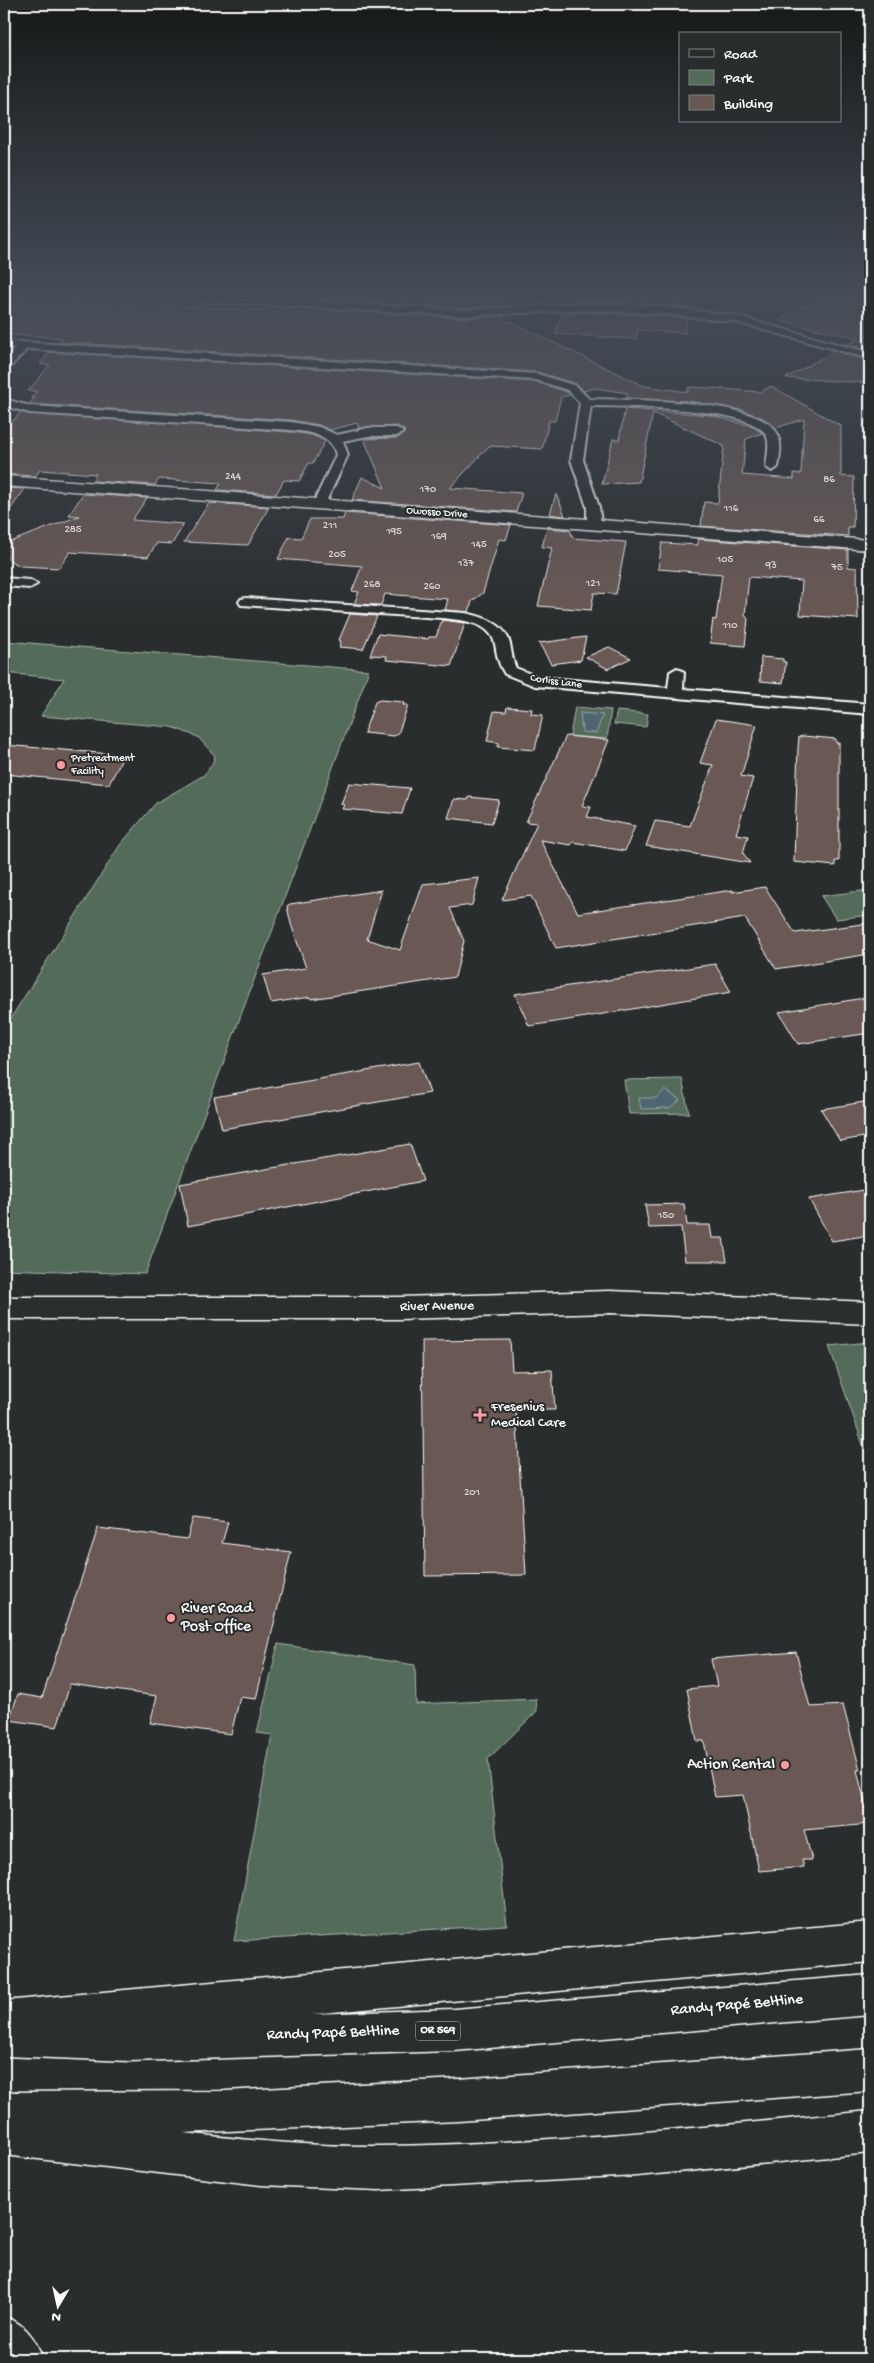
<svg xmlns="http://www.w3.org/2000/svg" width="874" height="2363" viewBox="0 0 874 2363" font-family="'Gochi Hand',sans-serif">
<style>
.green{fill:#536c5a;stroke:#a9b6ac}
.water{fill:#4d6672;stroke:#94a3aa}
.building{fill:#695852;stroke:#fff}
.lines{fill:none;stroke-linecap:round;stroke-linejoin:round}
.street-casing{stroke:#fff;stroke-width:4}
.secondary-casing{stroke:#fff;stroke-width:3}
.highway-casing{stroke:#fff;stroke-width:3}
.street{fill:#2a2d2e;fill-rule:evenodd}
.secondary{fill:#2a2d2e;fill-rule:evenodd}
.highway{fill:#2a2d2e;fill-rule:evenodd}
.poi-dot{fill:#ff9aa2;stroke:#2a2d2e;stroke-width:2}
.labels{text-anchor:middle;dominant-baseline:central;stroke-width:4;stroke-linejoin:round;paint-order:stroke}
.number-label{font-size:11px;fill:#dad5d4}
.far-street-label{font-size:11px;fill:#fff;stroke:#2a2d2e}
.far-poi-label{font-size:11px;fill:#fff;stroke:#2a2d2e;text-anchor:start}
.shield{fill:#2a2d2e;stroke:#bfc0c0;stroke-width:1}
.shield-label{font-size:12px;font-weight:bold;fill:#fff}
.street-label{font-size:14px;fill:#fff;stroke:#2a2d2e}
.poi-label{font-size:14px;fill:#fff;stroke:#2a2d2e;text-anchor:start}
.near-poi-label{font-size:16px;fill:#fff;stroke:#2a2d2e;text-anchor:start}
.near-street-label{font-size:16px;fill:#fff;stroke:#2a2d2e}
</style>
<rect width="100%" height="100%" fill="#2a2d2e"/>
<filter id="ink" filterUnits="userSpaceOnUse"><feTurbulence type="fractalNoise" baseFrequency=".02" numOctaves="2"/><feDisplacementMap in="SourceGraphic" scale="10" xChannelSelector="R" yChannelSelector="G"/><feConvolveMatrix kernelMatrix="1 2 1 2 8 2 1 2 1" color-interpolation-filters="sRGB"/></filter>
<g filter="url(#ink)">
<path class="green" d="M4,641L369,670L145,1274L4,1269V1029L120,845L156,803L204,775L212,764L215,756L198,737L172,727L41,716L64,679L4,673Z
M575,707L611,710L607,739L570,736Z
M617,711L648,714L646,727L614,724Z
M870,890V915L836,919L821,896Z
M682,1079L689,1113L629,1114L624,1080Z
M870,1342V1465L829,1346Z
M278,1644L415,1665L416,1704L536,1699L537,1711L488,1759L507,1925L234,1941L272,1735L257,1733Z"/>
<path class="water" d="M580,713L603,715L596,733L582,732Z
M665,1090L680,1100L670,1108L641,1109L639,1098H656Z"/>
<path class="building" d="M458,295H510L507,306L464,308L263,296Z
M568,295H689L688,308L658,304L566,302Z
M814,295H870V351L847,345L859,338L779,321L799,306L814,307Z
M4,297L263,311V306L464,318L503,316L502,321L511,322L644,386L688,392V388L694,387L761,392L771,386L841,426V476L854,477L853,527H848V536L701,526L704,502L718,503L724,446L653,413L639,482L602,484L613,439L619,440L625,409L710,415L752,426L762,433L746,439L742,475L794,479V473L801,474L804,419L776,428L763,418L742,410L688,401L627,398L628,393L595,388L584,391L577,384L537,372L58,342L62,338L4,334Z
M579,312L687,318L685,333L638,330L636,339L555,334L562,313Z
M835,351L870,361V383L786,378Z
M50,352L536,382L567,392L570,395L561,397L555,421H549L542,449L489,446L450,488L522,493L516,512L352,500L362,477L385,488L364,439L397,438L404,434V430L397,426L359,428L357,423L330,430L319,425L291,420L29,404L35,398H31L37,391H28L50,365L40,364Z
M21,412L291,432L312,435L325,441L313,463H309L299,481L284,480L276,494L217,490L221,483L159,479L155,485L92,481L96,474L40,470L35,476L4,474V431Z
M4,488L25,489L4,518Z
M83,494L147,498L132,520L184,524L172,544L157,543L148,557L70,552L59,568L20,566L4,557V544L79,516L69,515Z
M556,494L562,508L565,516L550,514Z
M209,503L269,507L248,545L184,542Z
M345,513L511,525L506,540L499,539L483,593L472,601L469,612L445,610L448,599L385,594L381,605L354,604L359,592L352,591L362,566L278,559L289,537L301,538L310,519H343Z
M547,528L570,530L573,538L626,542L616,594L594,593L591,610L538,606L552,548L542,547Z
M698,539L848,550V567L857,568L858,619L800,615L802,581L749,577L745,615L748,619L745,646L710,643L713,619L716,620L722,574L658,569L662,543L698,545Z
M350,614L377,616L363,649L339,647L341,641L339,640Z
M442,620L465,623L451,666L386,660L387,656L370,655L378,634L428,639L429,637H436Z
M586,637L581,660L551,664L539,643Z
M609,647L631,658L608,669L586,657Z
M761,657L783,659V662H786L783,683L760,681Z
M380,700L404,702L403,705H408L398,734L394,736L364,733L375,702Z
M507,707L532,709L531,714L543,715L535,750L498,747L499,743L487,741L494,711L506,712Z
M716,719L757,725L741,776L753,778L736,834L748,836L743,853L750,863L646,846L655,821L690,826L713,765L700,763Z
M566,736L609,740L582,806L591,807L587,817L635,826L625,851L573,842L571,845L540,840L578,913L733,890L732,892L765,887L795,933L870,923V954L776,969L745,918L556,948L531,896L502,900L537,823L526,822Z
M803,736L836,739V743H839V861H835V866L794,862L798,748L799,737Z
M4,745L124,755L109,784L4,774Z
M349,783L410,788L402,814L342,809L344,805L341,804Z
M469,797L499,800L492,823L448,818L454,799L468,800Z
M479,878L472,905L450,908L464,941L455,977L311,999L310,997L271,1003L263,975L306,968L291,924L287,906L290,904L382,890L367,939L400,950L423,884Z
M715,964L731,992L568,1020L529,1026L515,994Z
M870,997V1033L837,1038L798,1044L779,1012Z
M419,1062L430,1093L222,1129L214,1097Z
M870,1101V1136L840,1141L821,1109Z
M410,1144L423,1181L188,1226L180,1184Z
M870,1189V1235L832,1241L809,1199Z
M684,1204L687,1225H710L712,1238H723L727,1261H685L681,1227L649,1228L645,1205Z
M510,1340L512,1371L552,1370L555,1410H516L526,1575L425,1576L422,1341Z
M193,1518L228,1522L222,1543L291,1552L256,1699L240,1697L231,1734L150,1723L157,1696L70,1684L57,1727L9,1720L18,1694L42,1698L98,1528L187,1539Z
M796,1652L810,1707L843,1705L860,1770H857L870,1824L804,1830L812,1860H802L804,1867L759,1871L743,1795L715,1797L704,1741H697L687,1689L717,1686L711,1659Z"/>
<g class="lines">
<g class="street-casing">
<path id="street" d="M146,295H212L464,310L579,303L658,306L736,316L870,353V359L736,322L658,313L579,310L464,316L151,298Z
M4,341L537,374L576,386L589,399C627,400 752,399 775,430C783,441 780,455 778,467L772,471L766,467C767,457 771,441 765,433C745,406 625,407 591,406L583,460L599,507L601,524L594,528L587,524V507L571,460L580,403L568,390L536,380L27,349L8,369L4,370V361L15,348L4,347Z
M4,399L30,406L291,422L319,427L337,435L368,428H397L403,432L397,436H368L343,441L348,455L325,504L319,508L313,504L336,455C332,434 309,432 291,430L30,413L4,406Z
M4,578L30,580L37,584L30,588L4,586Z
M246,598L465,613C484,617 505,623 510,644C512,652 512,660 516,668L538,677L668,688L670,672L677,668L684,672L683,689L870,704V714L535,686L505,674C498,664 497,655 495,644C490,621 460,620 441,618L241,605L239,602L241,599Z"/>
</g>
<g class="secondary-casing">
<path id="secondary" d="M4,476L870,540V550L4,486Z
M610,1291L870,1302V1324L610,1313L399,1319H4V1297H399Z
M4,2316C26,2325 35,2337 43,2359H4Z"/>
</g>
<g class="highway-casing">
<path id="highway" d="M870,1922V1962L311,2014L454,2009L870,1975V2015L454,2051L129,2061L4,2056V2001Z
M870,2049V2091L459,2121L183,2133C247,2140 314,2147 379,2146C543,2144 707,2127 870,2111V2153L637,2176L378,2190L261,2185L4,2155V2092L225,2091L459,2079Z"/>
</g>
<use href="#street" class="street"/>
<use href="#secondary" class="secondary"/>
<use href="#highway" class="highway"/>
</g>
</g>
<linearGradient id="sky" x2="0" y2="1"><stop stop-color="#171919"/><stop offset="0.47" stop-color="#444c57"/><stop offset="1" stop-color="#444c57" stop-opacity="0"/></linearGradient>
<rect width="874" height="626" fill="url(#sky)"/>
<g class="poi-dot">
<circle cx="61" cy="765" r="5"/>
<path d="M477.5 1407.5h5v5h5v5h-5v5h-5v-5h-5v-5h5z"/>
<circle cx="171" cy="1618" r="5"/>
<circle cx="785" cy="1765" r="5"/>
</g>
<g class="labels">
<g class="number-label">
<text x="233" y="477">244</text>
<text x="829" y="480">86</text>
<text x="428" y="490">170</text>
<text x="731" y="509">116</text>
<text x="819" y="520">66</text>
<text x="330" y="526">211</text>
<text x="73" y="530">285</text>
<text x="394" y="532">195</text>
<text x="439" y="537">169</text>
<text x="479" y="545">145</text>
<text x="337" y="555">205</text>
<text x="725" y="560">105</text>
<text x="466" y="564">137</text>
<text x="771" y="566">93</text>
<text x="837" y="568">75</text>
<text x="593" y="584">121</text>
<text x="372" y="585">268</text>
<text x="432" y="587">260</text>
<text x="730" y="626">110</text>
<text x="666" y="1216">150</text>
<text x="472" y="1493">201</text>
</g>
<g class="far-street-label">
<text transform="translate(437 513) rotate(4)">Owosso Drive</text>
<text transform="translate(556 682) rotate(8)">Corliss Lane</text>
</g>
<g class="far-poi-label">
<text x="71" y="759">Pretreatment<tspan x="71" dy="13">Facility</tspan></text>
</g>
<rect class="shield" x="415.5" y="2021.5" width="45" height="19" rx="4"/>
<g class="shield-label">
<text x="438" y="2031">OR 569</text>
</g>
<g class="street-label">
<text transform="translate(437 1307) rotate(-1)">River Avenue</text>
</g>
<g class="poi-label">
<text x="491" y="1407">Fresenius<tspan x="491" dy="16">Medical Care</tspan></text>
</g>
<g class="near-poi-label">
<text x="181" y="1609">River Road<tspan x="181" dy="18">Post Office</tspan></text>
<text x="775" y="1765" text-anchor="end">Action Rental</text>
</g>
<g class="near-street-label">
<text transform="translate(737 2006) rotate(-5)">Randy Papé Beltline</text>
<text transform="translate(333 2034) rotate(-2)">Randy Papé Beltline</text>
</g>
</g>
<rect width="874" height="2363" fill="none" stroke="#2a2d2e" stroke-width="20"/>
<rect x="10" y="10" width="854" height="2343" fill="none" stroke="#fff" stroke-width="2" filter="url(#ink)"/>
<rect x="679" y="32" width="162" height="90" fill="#2a2d2e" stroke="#7f8182"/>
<rect x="689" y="49" width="25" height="8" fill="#2a2d2e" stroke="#7f8182"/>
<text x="724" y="58" font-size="15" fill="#ffffff">Road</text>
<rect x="689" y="70" width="25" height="15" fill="#536c5a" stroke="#7f8182"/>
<text x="724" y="82" font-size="15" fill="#ffffff">Park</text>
<rect x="689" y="95" width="25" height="15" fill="#695852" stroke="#7f8182"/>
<text x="724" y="108" font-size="15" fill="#ffffff">Building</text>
<g transform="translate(58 2306) rotate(189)" stroke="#2a2d2e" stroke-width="4" paint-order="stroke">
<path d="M0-4L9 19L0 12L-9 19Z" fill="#ffffff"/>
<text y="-8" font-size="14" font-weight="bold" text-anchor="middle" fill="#ffffff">N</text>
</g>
</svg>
